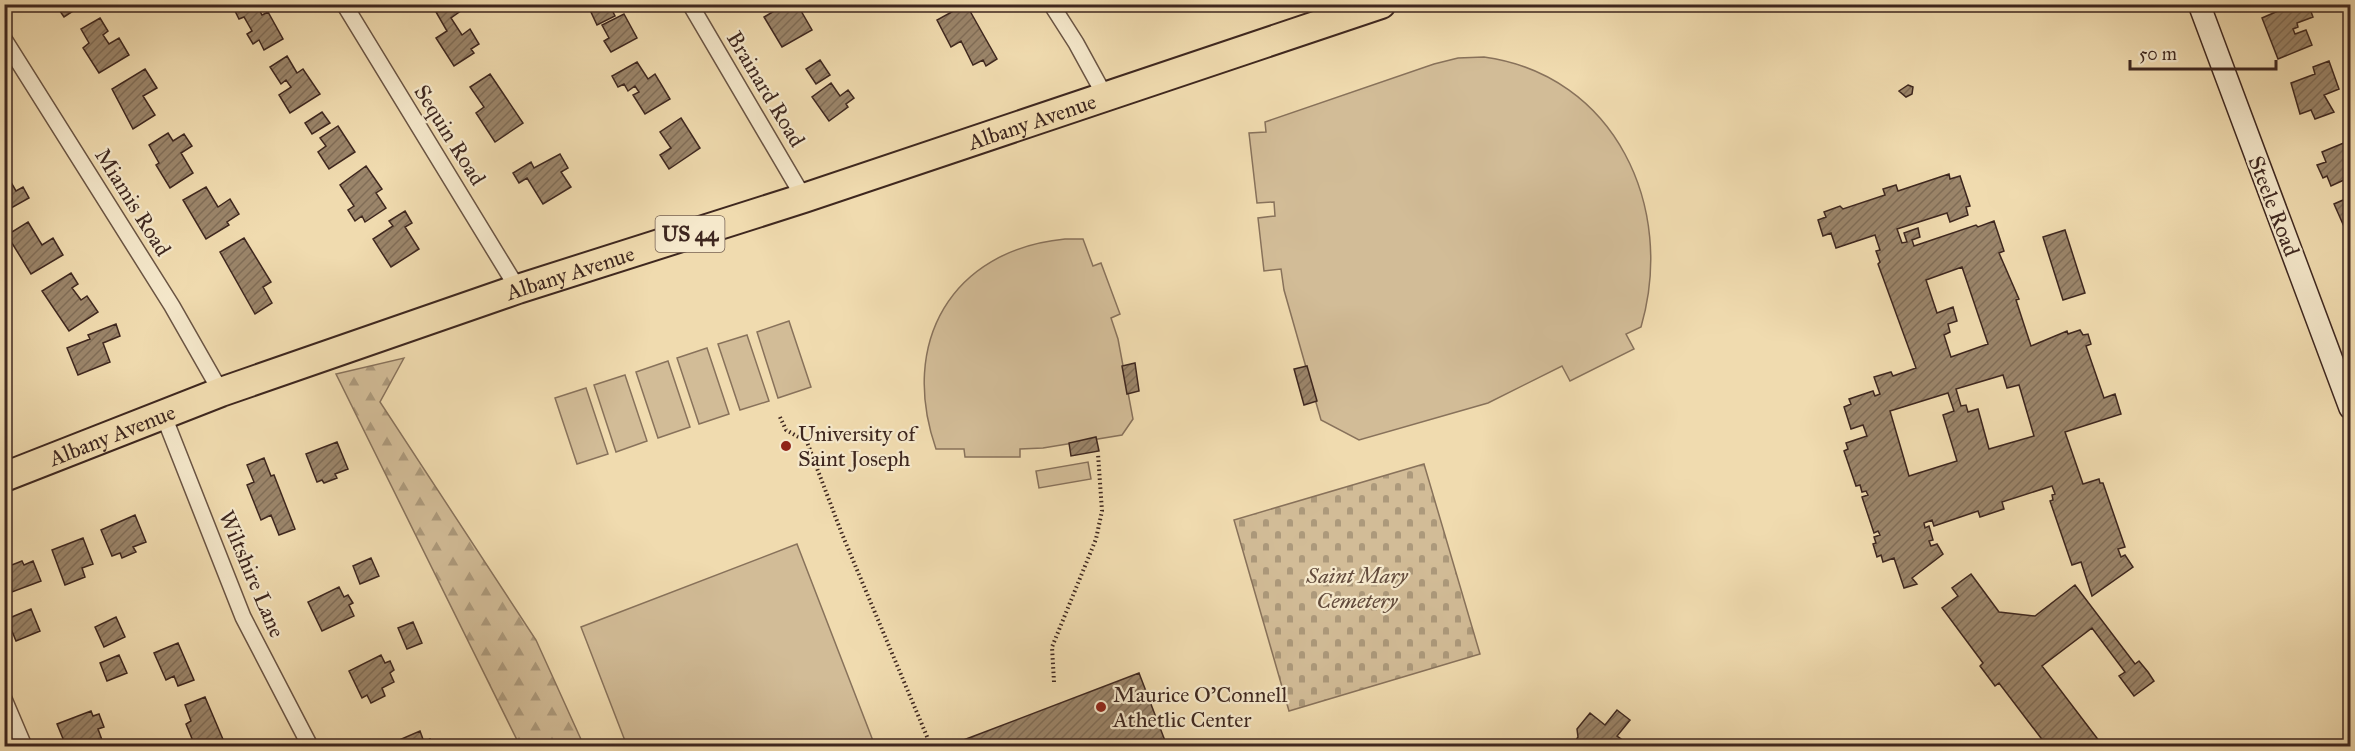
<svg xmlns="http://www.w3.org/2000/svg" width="2355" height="751" viewBox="0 0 2355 751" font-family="'IM FELL Great Primer',serif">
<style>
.grass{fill:#d2bc97;stroke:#88725b;stroke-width:1.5}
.forest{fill:url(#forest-firs);stroke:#88725b;stroke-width:1.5}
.cemetery{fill:url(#cemetery-stones);stroke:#88725b;stroke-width:1.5}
.building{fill:url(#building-hatch);stroke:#3e271f;stroke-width:1.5;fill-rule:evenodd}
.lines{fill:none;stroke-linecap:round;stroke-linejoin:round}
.street-casing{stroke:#6a5443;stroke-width:18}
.secondary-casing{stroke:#3e271f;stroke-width:24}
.highway-casing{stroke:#3e271f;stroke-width:32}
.path{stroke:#3e271f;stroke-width:4;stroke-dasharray:1.5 3;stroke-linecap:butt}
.street{stroke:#f5e8cb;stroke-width:15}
.secondary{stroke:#f5e8cb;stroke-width:21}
.highway{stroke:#f0dbaf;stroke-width:28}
.poi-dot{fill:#8f2418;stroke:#f5e8cb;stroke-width:2}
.labels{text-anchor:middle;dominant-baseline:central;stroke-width:4.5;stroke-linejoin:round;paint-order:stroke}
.shield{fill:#f5e8cb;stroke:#756153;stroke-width:1.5}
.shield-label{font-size:21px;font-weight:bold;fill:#3e271f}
.street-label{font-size:22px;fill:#3e271f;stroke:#f5e8cb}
.poi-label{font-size:22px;fill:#3e271f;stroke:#f5e8cb;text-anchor:start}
.park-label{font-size:22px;font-style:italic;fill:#634c3d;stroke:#f5e8cb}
</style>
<defs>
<pattern id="forest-firs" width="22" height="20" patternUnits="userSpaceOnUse" patternTransform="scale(1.5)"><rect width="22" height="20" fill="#d2bc97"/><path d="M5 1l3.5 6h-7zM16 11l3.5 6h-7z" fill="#ac997b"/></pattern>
<pattern id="cemetery-stones" width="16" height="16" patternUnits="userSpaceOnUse" patternTransform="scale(1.5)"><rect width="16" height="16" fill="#d2bc97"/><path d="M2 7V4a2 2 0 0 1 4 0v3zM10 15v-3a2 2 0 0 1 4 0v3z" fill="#ac997b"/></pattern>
<pattern id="building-hatch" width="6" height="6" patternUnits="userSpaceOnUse" patternTransform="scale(1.5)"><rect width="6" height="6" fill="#9b856a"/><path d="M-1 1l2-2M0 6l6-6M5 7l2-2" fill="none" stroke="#806d57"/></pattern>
</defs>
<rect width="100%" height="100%" fill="#f0dbaf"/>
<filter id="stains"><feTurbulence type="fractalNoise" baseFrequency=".00333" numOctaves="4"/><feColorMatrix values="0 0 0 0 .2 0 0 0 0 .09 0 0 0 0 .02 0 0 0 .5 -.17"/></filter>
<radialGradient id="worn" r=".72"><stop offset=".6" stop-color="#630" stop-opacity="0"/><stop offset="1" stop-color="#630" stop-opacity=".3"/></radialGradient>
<path class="grass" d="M1484,57C1615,75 1676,207 1641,327L1626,334L1634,349L1570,381L1562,366L1488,403L1359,440L1321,420L1284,290L1281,269L1264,271L1258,218L1275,216L1274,202L1257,203L1249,133L1266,132L1265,122L1434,64L1458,58Z
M1065,239H1083L1093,266L1101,263L1120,314L1111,318L1118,339L1133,419L1122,435L1043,448L1020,449V457H965L964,449H936C899,343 951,250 1065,239Z
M789,321L811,387L778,398L757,332Z
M747,335L769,401L740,410L718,344Z
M707,348L729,414L699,424L677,358Z
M668,361L690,427L658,438L636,372Z
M625,375L647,441L616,452L594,385Z
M586,388L608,454L577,464L555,398Z
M1088,462L1091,479L1039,488L1036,471Z
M797,544L875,746H627L581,627Z"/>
<path class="forest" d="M404,358L380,402L536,640L584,746H520L336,374Z"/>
<path class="cemetery" d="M1424,464L1480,654L1289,711L1234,520Z"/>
<path class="building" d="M55,4H84L64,17Z
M241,4H256L262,15L268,12L283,39L264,50L259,40L253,44L247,34L252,31L244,17L239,19L234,9Z
M448,4H458L462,10L451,18L462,35L470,29L479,44L471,49L474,53L454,66L436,38L447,31L436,12Z
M601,4H609L615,16L597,25L590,10Z
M786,4H797L812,30L782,47L764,17Z
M966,4L997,59L986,66L983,60L973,65L961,41L951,47L937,20Z
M2294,4H2308L2313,17L2297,23L2298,27L2293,29L2295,34L2306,30L2312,45L2278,59L2262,18Z
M624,14L637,38L611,52L604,41L609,38L602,25Z
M100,18L108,31L103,35L109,44L119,38L129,55L99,73L83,48L89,43L81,29Z
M287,56L297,73L303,69L320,94L290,113L279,95L291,87L286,80L281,84L270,67Z
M820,60L830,75L816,84L806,69Z
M2329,61L2339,89L2324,95L2334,112L2315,119L2311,110L2300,114L2291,83L2315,74L2313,67Z
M637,62L648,79L655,74L670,99L645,114L633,95L639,92L635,86L628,91L624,84L618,87L612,76Z
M145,69L157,88L143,96L155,115L133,129L112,89Z
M490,74L523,123L495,142L476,113L484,107L470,87Z
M831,83L840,96L848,90L854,98L846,104L848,107L829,121L812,97Z
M1908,85L1913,87L1912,94L1906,97L1899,91Z
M322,112L330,123L312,134L305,123Z
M681,118L700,148L669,169L660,155L671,148L660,132Z
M338,126L355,152L329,169L318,152L326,146L320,138Z
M168,133L173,141L184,134L192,146L181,153L193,173L170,188L156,165L159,163L149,145Z
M2346,142L2350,153V173L2345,176L2346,179L2331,186L2327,176L2323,178L2317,165L2326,162L2322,152Z
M560,154L568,168L561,172L571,187L543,204L527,178L519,183L513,173L531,162L534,168Z
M4,159L10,169L5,172L16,191L23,187L29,198L4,212Z
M366,166L382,189L376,193L386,208L365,222L362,216L355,221L348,210L354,206L340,185Z
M1949,174L1950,179L1960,176L1970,206L1966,207L1968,215L1950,222L1947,213L1897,229L1902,243L1907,242L1904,233L1918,228L1920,237L1912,240L1914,246L1976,225L1978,227L1994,221L2004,251L1999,253L2019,299L2016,300L2031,346L2067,331L2068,334L2080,330L2083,335L2088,334L2091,344L2086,346L2104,398L2115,394L2121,414L2065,432L2083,484L2099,479L2100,483H2103L2125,547L2118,549L2121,557L2125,555L2133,567L2092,596L2081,562L2072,565L2050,501L2053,500L2052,495L2055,494L2052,486L2002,502L2004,509L1980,517L1978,511L1934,526L1932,520L1924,523L1925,528L1929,526L1933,540L1929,541L1931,546L1937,544L1943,554L1912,578L1917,584L1904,588L1894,558L1883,562L1881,555L1877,557L1873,544L1876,543L1874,537L1880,535L1878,531L1874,533L1862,497L1868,495L1866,491L1862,492L1860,485L1856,486L1844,451L1848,449L1846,443L1867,436L1863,425L1851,429L1844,407L1851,404L1849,399L1873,391L1875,396L1880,394L1874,377L1891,372L1893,376L1916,368L1878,264L1880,262L1876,251L1880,250L1875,235L1836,248L1831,233L1823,236L1818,220L1826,217L1824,212L1840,206L1843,209L1885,195L1883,189L1896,185L1898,191ZM1962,267L1988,344L1951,357L1944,335L1950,332L1948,324L1957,321L1953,307L1937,313L1926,280ZM2003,375L2007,388L2019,385L2034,436L1989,449L1978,409L1968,412L1966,405L1961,406L1956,389ZM1948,393L1954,411L1943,415L1957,461L1909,476L1890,411Z
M206,187L218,207L230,199L239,214L227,222L229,225L206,239L183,200Z
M2350,197V240L2334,204Z
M405,211L412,223L405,227L419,249L391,267L373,239L393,226L389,221Z
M28,222L42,245L53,238L63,255L31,274L7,235Z
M2065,230L2085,293L2063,300L2043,237Z
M244,238L271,282L263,287L272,303L255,314L220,252Z
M71,273L78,284L72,288L81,300L87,296L98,312L69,331L42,291Z
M116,324L120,336L103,343L110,362L78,375L67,348L90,339L88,335Z
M1135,363L1139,391L1127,394L1122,366Z
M1307,366L1317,401L1304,405L1294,369Z
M1096,437L1099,451L1071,456L1069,443Z
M337,442L348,469L335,474L337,478L324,483L322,480L317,482L306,454Z
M264,458L271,476L274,475L295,529L279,535L271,515L261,520L247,485L254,482L247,465Z
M135,515L146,542L133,547L136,552L122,558L120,553L112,556L101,530Z
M83,538L93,564L82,568L85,577L65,585L52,550Z
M371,558L379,576L360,584L353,566Z
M22,561L24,565L33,561L41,581L4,595V568Z
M1971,574L1999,612L2035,616L2075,585L2135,664L2139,661L2148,672L2154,681L2134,696L2119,676L2125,672L2092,628L2042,666L2103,746H2047L1999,683L1995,686L1980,666L1983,663L1942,608L1958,596L1952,588Z
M339,587L344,597L348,595L353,603L349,605L354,616L322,631L308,602Z
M31,609L40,631L16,641L7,619Z
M116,617L125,637L104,647L95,627Z
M413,622L422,643L407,649L398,628Z
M178,643L194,680L178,686L174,676L166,680L154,653Z
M119,655L127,673L107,681L100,663Z
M381,655L385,663L390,661L394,670L390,673L394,682L382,688L385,696L371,703L367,695L362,698L349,671Z
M1139,673L1167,746H964L961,741Z
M205,697L225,744L219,746H201L200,744L195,746L186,724L191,721L185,705Z
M1617,710L1630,720L1617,736L1631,746H1565L1574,743L1578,737L1577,729L1590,713L1605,725Z
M91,711L93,716L99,714L104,727L98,729L102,740L98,741L100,746H66L57,724Z
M420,731L424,742L430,739L434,746H394L392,743Z"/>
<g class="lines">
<g class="street-casing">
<path id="street" d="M344,4L518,289
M690,4L804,198
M1051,4L1076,43L1105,96
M4,39L172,306L221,392
M163,414L243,617L310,746
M4,699L24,746"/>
</g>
<g class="secondary-casing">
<path id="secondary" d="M2199,4L2350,408"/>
</g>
<g class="highway-casing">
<g id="highway">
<path id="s1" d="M4,477L221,392L518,289L804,198L1381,4"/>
</g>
</g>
<path class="path" d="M780,417L786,430L807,442L842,534L928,739
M1054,682L1052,647L1096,539L1102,511L1098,454"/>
<use href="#street" class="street"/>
<use href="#secondary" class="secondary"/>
<use href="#highway" class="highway"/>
</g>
<g class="poi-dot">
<circle cx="786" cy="446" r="6"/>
<circle cx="1101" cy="707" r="6"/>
</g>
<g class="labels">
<rect class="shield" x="655.5" y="216" width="69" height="36" rx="4.5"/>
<g class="shield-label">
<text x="690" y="234">US 44</text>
</g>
<g class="street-label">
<text transform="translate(766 89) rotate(59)">Brainard Road</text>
<text stroke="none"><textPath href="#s1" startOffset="1088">Albany Avenue</textPath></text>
<text transform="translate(450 135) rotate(58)">Sequin Road</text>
<text transform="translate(133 202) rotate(58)">Miamis Road</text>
<text transform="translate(2274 206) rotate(69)">Steele Road</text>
<text stroke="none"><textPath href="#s1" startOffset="602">Albany Avenue</textPath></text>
<text stroke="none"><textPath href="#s1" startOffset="116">Albany Avenue</textPath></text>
<text transform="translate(252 574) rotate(67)">Wiltshire Lane</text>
</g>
<g class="poi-label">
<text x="798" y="433">University of<tspan x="798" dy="25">Saint Joseph</tspan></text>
<text x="1113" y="694">Maurice O'Connell<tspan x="1113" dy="25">Athetlic Center</tspan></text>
</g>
<g class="park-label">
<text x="1357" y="575">Saint Mary<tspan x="1357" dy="25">Cemetery</tspan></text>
</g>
</g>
<rect width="2355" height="751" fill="none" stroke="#f0dbaf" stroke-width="24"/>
<rect x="6" y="6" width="2343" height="739" fill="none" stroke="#3e271f" stroke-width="3"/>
<rect x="12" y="12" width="2331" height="727" fill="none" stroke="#3e271f" stroke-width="1.5"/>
<path d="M2130 60v9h146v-9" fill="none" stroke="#3e271f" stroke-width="3"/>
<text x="2139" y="60" font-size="18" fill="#3e271f" stroke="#f5e8cb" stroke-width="4.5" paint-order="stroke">50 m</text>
<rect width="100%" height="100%" filter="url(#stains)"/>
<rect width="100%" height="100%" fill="url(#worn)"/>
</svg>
